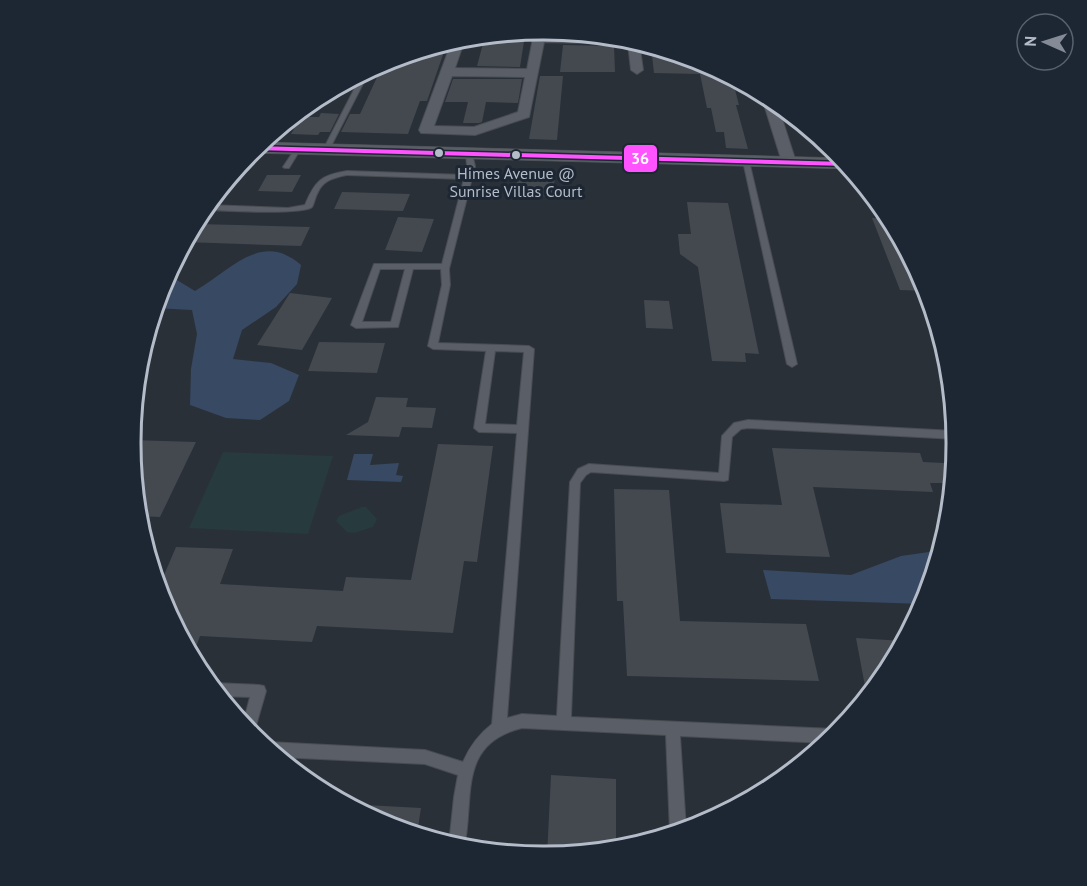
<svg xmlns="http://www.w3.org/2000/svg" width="1087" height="886" viewBox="0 0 1087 886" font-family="'PT Sans',sans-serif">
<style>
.green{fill:#273a3e}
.water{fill:#384963}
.building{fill:#444950}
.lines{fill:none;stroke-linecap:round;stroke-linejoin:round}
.lane-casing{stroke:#484c53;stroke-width:2}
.street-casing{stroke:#484c53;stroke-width:2}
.secondary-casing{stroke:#484c53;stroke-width:1}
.lane{fill:#5a5e66;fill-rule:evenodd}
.street{fill:#5a5e66;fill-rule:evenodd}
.secondary{fill:#595d64;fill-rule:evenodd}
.bus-1-casing{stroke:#1d2633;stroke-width:7}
.bus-1{stroke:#ff53ff;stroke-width:4}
.bus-dot{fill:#b4bcc9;stroke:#1d2633;stroke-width:2}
.labels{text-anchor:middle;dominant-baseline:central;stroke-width:6;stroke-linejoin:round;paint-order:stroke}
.far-bus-label{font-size:16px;fill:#b4bcc9;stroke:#1d2633}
.rim{fill:none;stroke:#b4bcc9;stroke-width:3}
.line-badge{stroke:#1d2633;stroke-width:2}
.badge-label{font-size:16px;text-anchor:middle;font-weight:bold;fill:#fff}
</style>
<rect width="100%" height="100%" fill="#2a3038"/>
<path class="green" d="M223,452L333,456L308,534L189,528Z
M362,507H366L377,519L373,527L354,533L347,532L336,521L339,516Z"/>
<path class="water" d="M181,249L183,252L172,277L195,291C230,271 261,230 301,265L297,284L276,307L242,330L233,359L271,363L299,375L289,401L260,420L226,418L190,405L191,369L197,334L192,310L155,308L162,285Z
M354,454H373L370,465L399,463L396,475L403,476L401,482L347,480Z
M945,534L924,604L771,599L763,570L851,575L901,556L929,552L943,540Z"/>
<path class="building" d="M525,35L520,67L477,66L485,36Z
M447,43L427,101H420L408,134L341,132L350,114H360L384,62Z
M563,45L614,46L615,72H560Z
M651,46L702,62L732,78L739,105H736L748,149L726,148L724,132H716L711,108H707L700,74L654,73Z
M540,76H563L557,140L529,139Z
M453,79H522L518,103L486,102L482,122L479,123H463L468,102H445Z
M321,113L339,114L330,132H320L318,135L291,134L301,117H319Z
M267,175H301L292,192L258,191Z
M518,177L555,178L552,197L514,195Z
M342,192L410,194L403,211L334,209Z
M687,202L728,203L759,354L745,353L746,362L712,361L698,267L680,254L678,234H691Z
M398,217L434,219L422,252L385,250Z
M872,218L890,219L927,291L900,290Z
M195,224L238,225L310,227L301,246L185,242Z
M290,293L332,298L302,350L257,345Z
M644,300L669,301L673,329L646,328Z
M319,342L385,343L377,373L308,371Z
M376,397L408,398L406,407L436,408L432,428L402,427L399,437L346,435L368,422Z
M131,440L196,442L160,517L138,516Z
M438,444L493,446L477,562L464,561L453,633L317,626L312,642L200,636L192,658L162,601L158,589L176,547L233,549L220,584L343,591L346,577L411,580Z
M772,448L920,453L923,462L944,463L952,483H930L933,492L813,487L830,557L726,553L720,503L782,505Z
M614,489L669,490L680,621L806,624L819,681L627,676L623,601H617Z
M856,638L904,641L887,673L867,697Z
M551,775L616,779V849L547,856Z
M347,804L421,808L417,834L385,824Z"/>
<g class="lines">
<g class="lane-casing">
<path id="lane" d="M368,71L369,72L329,150L324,151L323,150L362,74Z
M295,149L300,150L289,168H285L283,167Z
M469,152L472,154L475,166L449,269L450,285L438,343L529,346L534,349L507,718L522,714L557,716L570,482L578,469L589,464L719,473L722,436L734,423L748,420L955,431L956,439L748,428L741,429L732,437L728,480L724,481L591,472L586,475L580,483L571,717L834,729L839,731L826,743L680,736L686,829L671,834L670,832L666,735L522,728C456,744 475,800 464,848L449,844L454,797L458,775L425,764L278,757L264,745L269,742L425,750L463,762C470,746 478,735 492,724L517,433L479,432L474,428L486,351L433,349L428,346L442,285L441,269H413L398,327L356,328L351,325L374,264H442L464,179L347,175C333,178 323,180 317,194C315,198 314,204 312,207C304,215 218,211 204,209L207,205L288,208L305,205C315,181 321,175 347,171L465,175L467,166L466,154ZM380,269H405L391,322H362ZM495,351L524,352L517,425L485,424Z
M746,159L749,161L797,364L792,367L787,364L743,161Z
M214,683L259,685L264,686L266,691L253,736L243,724L250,697L219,696L210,684Z"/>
</g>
<g class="street-casing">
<path id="street" d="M539,35L613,37L639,42L643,70L637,74L631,70L628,44L544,42L529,117L475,135L421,133L419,130L452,41L465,39L455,68L527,69L533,38ZM452,76L525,77L518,112L474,127L434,126Z
M764,95L777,103L796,162L794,165L789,166L782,162L762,98Z"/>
</g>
<g class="secondary-casing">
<path id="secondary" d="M262,142L841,158L851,169L250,153Z"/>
</g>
<use href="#lane" class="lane"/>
<use href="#street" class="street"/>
<use href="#secondary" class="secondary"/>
<g class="bus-1-casing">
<path id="bus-1" d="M255,148L846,164"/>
</g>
<use href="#bus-1" class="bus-1"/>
</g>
<g class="bus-dot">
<circle cx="439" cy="153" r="5"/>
<circle cx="516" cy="155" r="5"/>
</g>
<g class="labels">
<g class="far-bus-label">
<text x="516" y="173">Himes Avenue @<tspan x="516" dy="18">Sunrise Villas Court</tspan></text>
</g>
</g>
<path d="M0 0H1087V886H0ZM543 40H544A402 402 0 0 1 946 442V444A402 402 0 0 1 544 846H543A402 402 0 0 1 141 444V442A402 402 0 0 1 543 40Z" fill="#1d2633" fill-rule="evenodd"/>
<path class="rim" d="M543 40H544A402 402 0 0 1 946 442V444A402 402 0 0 1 544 846H543A402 402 0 0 1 141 444V442A402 402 0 0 1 543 40Z"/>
<rect class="line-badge" x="623" y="144" width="35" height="29" rx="6" fill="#ff53ff"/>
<g class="badge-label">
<text x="640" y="164">36</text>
</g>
<g transform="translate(1045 42) rotate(273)"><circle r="28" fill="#1d2633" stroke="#59626f" stroke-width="1.5"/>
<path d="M0-4.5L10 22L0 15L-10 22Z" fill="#848b96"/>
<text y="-9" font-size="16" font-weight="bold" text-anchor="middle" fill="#b4bcc9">N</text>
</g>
</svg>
